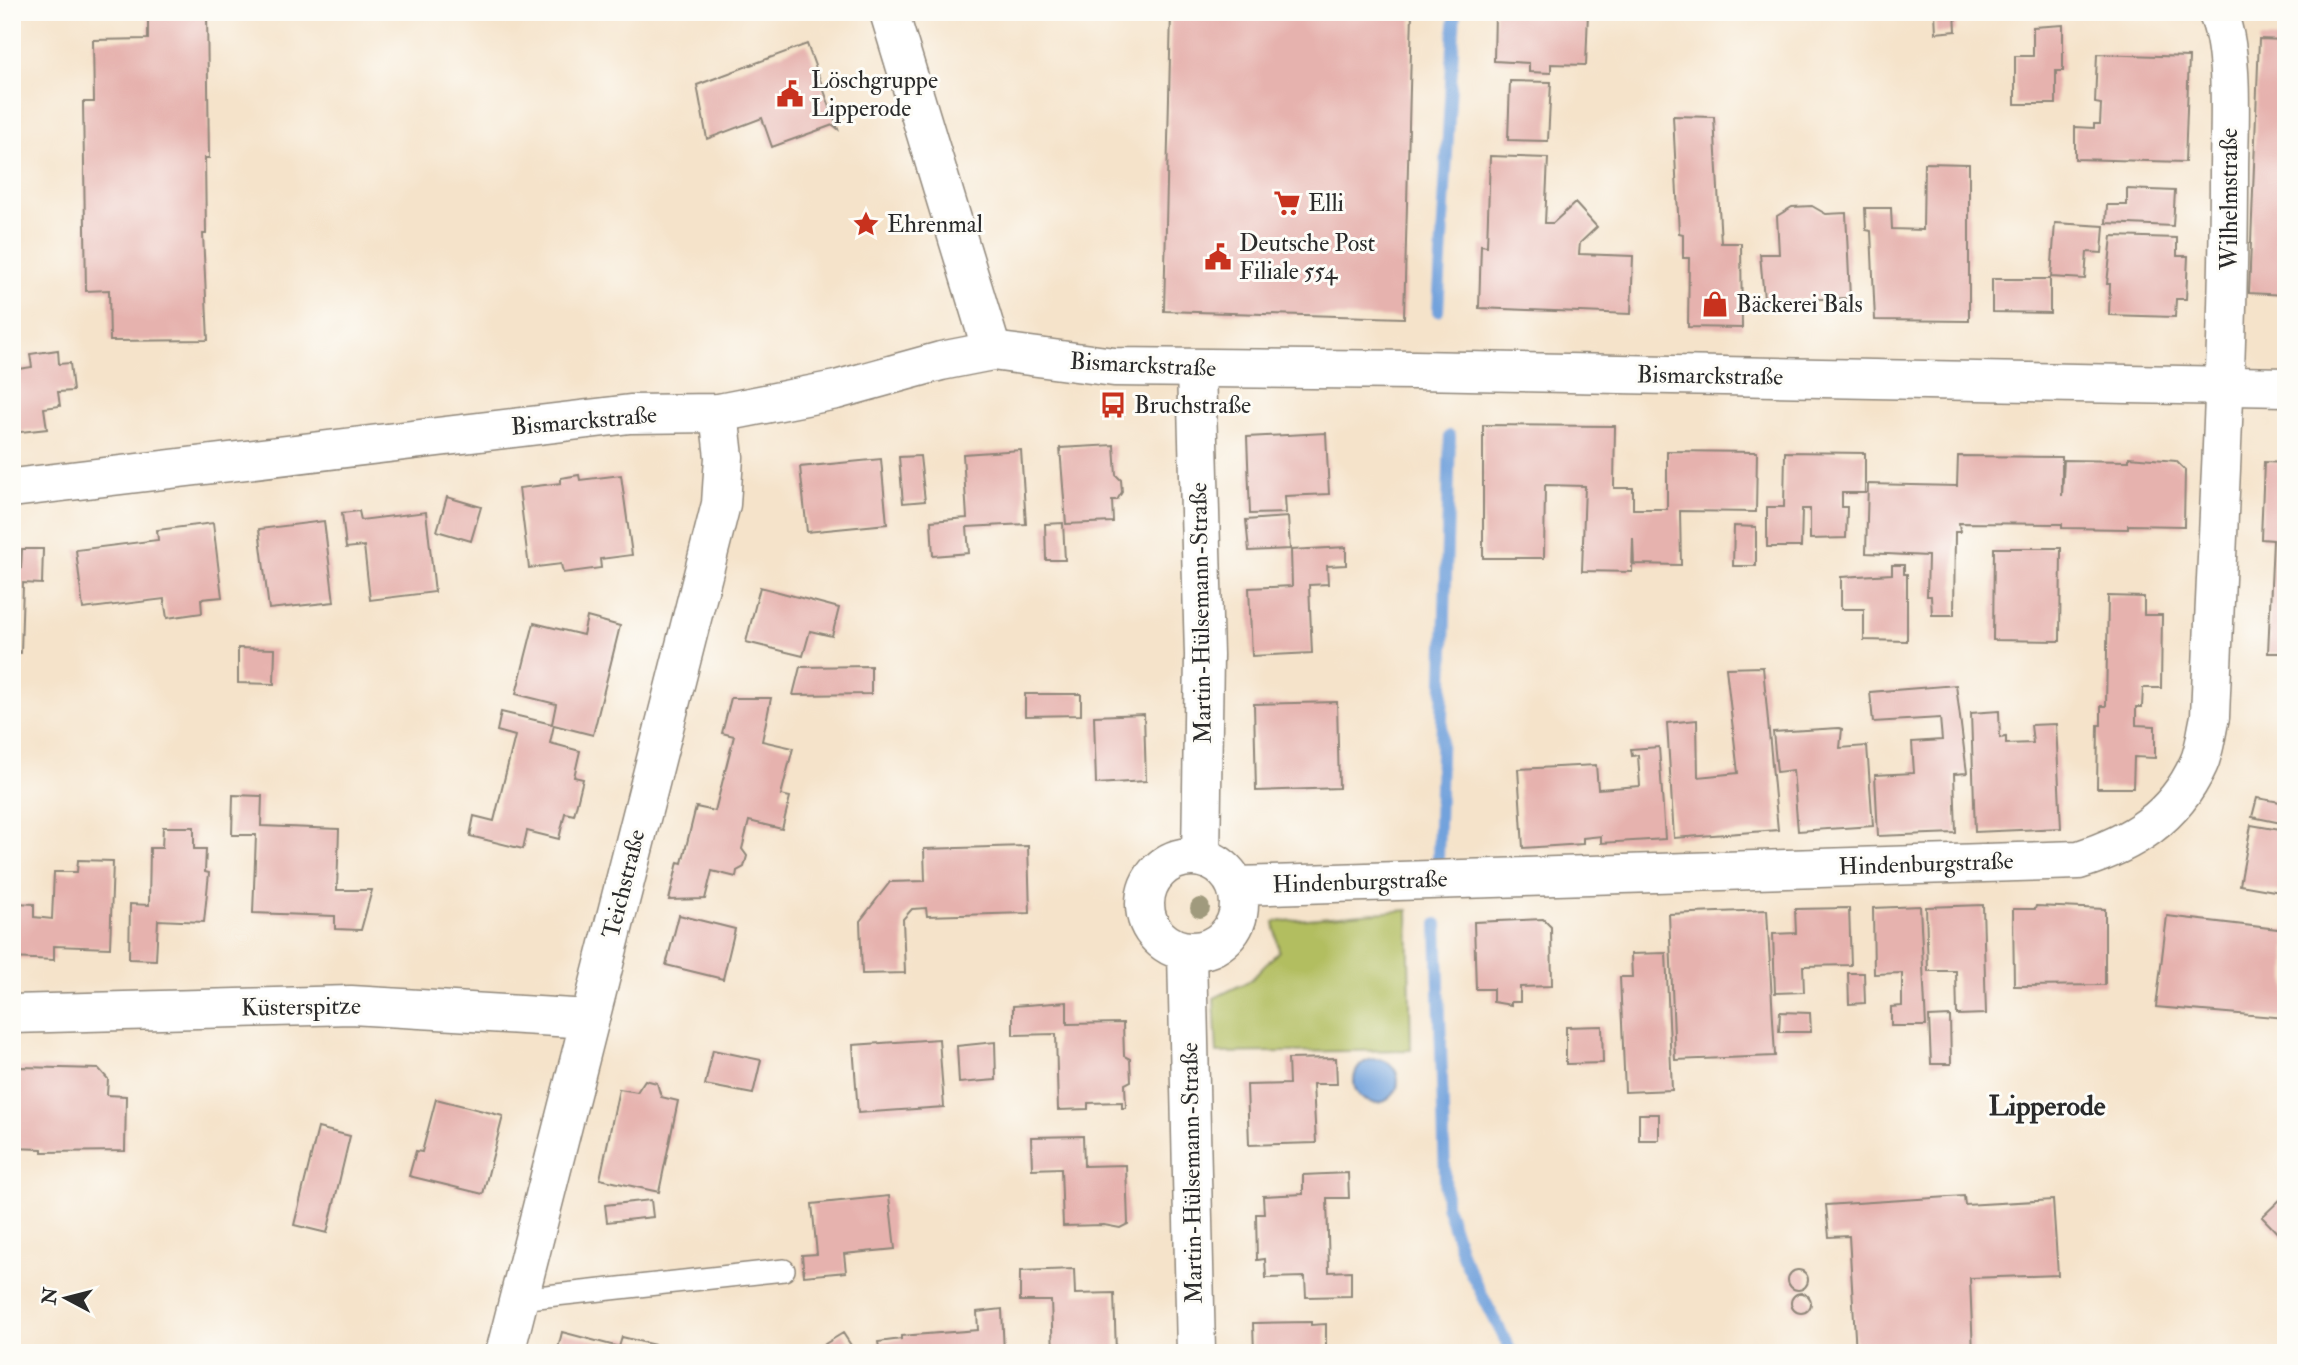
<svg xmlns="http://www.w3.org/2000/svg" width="2298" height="1365" viewBox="0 0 2298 1365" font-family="'IM FELL Double Pica',serif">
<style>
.green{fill:#b2be60;stroke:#6e7446;stroke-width:2}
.water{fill:#72a2dc;stroke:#4e6684;stroke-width:2}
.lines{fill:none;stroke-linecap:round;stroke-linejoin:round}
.stream{stroke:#72a2dc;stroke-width:12}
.building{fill:#e6b2ae}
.service-casing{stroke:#90877a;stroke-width:24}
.minor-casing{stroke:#90877a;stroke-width:41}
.secondary-casing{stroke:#90877a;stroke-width:41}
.service{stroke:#fff;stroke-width:21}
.minor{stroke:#fff;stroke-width:38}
.secondary{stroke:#fff;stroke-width:38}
.tree{fill:#a09a7d}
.labels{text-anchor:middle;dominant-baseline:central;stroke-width:6;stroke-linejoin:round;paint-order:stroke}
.poi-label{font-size:24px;fill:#2b2b2b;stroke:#fdfcf7;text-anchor:start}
.street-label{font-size:24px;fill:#2b2b2b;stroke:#fdfcf7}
.quarter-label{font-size:28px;font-weight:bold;fill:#2b2b2b;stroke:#fdfcf7}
</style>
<rect width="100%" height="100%" fill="#fdfcf7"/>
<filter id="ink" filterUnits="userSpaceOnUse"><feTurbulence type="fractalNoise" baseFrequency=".0143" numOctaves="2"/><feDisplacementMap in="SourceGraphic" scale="14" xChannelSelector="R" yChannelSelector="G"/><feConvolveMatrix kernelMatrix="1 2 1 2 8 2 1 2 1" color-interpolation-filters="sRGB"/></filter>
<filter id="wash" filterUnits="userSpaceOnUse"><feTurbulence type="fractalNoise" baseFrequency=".00686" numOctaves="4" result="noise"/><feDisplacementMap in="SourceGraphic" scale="28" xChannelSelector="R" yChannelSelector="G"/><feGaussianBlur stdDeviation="1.57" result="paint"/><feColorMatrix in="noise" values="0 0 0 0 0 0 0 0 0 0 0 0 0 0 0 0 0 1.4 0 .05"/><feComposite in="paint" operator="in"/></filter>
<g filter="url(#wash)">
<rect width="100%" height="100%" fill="#f5e3ca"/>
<path class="green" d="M1408,910L1411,1050L1217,1053L1214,998L1251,980L1279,951L1274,922Z"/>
<path class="water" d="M1354 1081a22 22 0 1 1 44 0a22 22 0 1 1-44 0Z"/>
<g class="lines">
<path class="stream" d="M1438,311L1455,12
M1438,859L1450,436
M1437,924L1446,1205L1463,1258L1512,1353"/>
</g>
<g id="blocks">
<path class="building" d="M1171,12H1412L1404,318L1164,311Z
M1495,12H1588L1586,65L1551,64V73L1529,72V63L1494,61Z
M1673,12H1734V16L1673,20Z
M1898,12H1929V14L1898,16Z
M1935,12H1955L1956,31L1936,33Z
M207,14L209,158H205L206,234H203L208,340L110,341L109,290L86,291L83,102H94L93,40L148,39V16Z
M2063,25V71H2056V104H2015V56H2033V27Z
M2259,39L2286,40V295L2249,293Z
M807,44L838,129L833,125L772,147L762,118L707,139L697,85Z
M2097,54L2189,57L2185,162L2075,159V127L2094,128V124H2100L2101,104L2095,103Z
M1510,81L1551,82L1548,141L1508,140Z
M1673,116L1714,117L1721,243H1741L1742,328L1688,327L1689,258H1683V234L1679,233Z
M1490,156L1548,158L1545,223H1553L1575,203L1597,227L1580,243L1579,254L1633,256L1631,314L1479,308L1481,245L1487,246Z
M1924,163L1969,164V321L1875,320L1871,231L1866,230L1865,208H1891L1892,229L1923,230Z
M2127,189L2175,191L2173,226L2106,223L2107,205H2127Z
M1812,206L1826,214L1846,213L1850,298L1795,300V309L1765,310L1760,254H1779L1777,216L1792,207Z
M2055,223L2104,226L2102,253L2087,252L2085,279L2051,277Z
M2112,236L2177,238V256H2188L2186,299H2176L2175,317L2109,315L2110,284H2107Z
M1992,279H2050V313L1992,312Z
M58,350L59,364L70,363L73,391L58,392L60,406L44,408L47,429L12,433V370L32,367L30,354Z
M1483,425L1615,426L1614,488H1633V509H1667V451L1757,452L1756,512L1680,511L1681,565L1634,564L1633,538L1632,572L1582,571L1585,486L1545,485L1544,558H1483Z
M1326,433L1329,494L1285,496L1286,513L1250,514L1247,437Z
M1114,445L1116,475L1121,480L1122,492L1117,500H1112L1113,522L1066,524L1060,448Z
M1021,450L1026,524L967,527L969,553L933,556L931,521L967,518L963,454Z
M1785,452L1865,453V493H1842V507H1847L1846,538L1810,539V509H1802L1801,547H1767V507H1784Z
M920,456L925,501L903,503L899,457Z
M1958,456L2062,457V496L2064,460L2129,461V457L2176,461L2185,470L2184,526L2128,525V529L2062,528V524L1959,523L1960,532H1955L1954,615H1932L1931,596H1927L1928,556L1866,553L1868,484L1957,486Z
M881,459L887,524L807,532L800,467Z
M2264,462L2286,463V653H2268L2273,540L2261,539Z
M579,475L580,480L621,475L632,555L600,559L601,568L563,573L561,564L529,568L519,488L561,483V478Z
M447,497L481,507L471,541L437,531Z
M359,511L361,520L426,512L435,592L370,600L364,546L346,548L342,513Z
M1288,517L1290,549L1249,551L1246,520Z
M324,521L334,602L269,609L259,529Z
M213,523L222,597L201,599L202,613L167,618L164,599L83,609L76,550L158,540L157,530Z
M1063,523L1065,560H1046L1045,524Z
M1734,526L1756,527V566H1733Z
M1346,547V565L1327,566L1328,584L1309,585L1312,653L1252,656L1249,588L1292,586L1291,550Z
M1994,548H2061L2060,641L1993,640Z
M22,549H43L42,584L23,583L21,653L12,652V569H21Z
M1892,565H1904V574H1907V641L1864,640V609H1841V577L1892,574Z
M760,587L839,608L832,636L810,631L803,656L746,642Z
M2108,596L2144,597V615H2162L2161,688H2143L2142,707H2136V725L2155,726V758L2134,757L2133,788H2097L2098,725H2101V706H2106Z
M587,617L620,626L593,735L554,725L550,743L580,751L574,777L583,779L574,815L565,813L559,839L527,831L523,849L470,836L474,816L494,821L515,736L497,731L501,712L552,724L556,704L516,694L534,623L583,635Z
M238,648L275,649L274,684L238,683Z
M871,666V694L793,695L800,667Z
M1763,667L1778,830L1674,838L1667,723L1697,720L1698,777L1738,773L1726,668Z
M1956,685L1967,773L1954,774L1956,833L1878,836L1875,775L1914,773L1912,742L1942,740L1940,718L1873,722L1870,692Z
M1025,694H1081V715L1025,716Z
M731,698H771L762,741L793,748L781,795L790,797L782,829L749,821L742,849L747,856L744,867L737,871L736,877L712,871L705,899L669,900L678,862L682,863L696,807L715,811L734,736L722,733Z
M1337,702L1339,788L1256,791L1254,704Z
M1999,711L2000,738L2006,737V744L2033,743L2031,725L2056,724L2061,828L1975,832L1971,713Z
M1144,714L1146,781L1096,784L1094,716Z
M1839,728L1842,729L1840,748L1867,746L1873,826L1798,831L1793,770L1777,772L1773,732Z
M1659,747L1665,839L1601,843V836L1583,838V844L1523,848L1518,769L1596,765L1598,789L1640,786L1638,755L1632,756L1631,749Z
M233,795L262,796L261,826L339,829L337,890H372L361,930L335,929V916L253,913L256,835H232Z
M2257,798L2286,803V824L2252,817Z
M2251,825L2286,831V893L2240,885Z
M163,827H194V849H206L205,872L209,873L204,922L158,920L156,960L129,959L130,904L149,905L150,848H162Z
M1028,846L1030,913L927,916L926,908L912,909L903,919L905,973L862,974L860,921L890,882L925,881L924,849Z
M78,860L113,861L110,948L54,946V960L12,958V862L17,863L16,903L34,904V917L52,919L54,872H77Z
M1983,905L1986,1014L1957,1015L1956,971H1928L1926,907Z
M1920,906L1926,1026H1891V1007L1902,1006V973L1874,974L1873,908Z
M2036,906L2105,909V985L2014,986L2013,909H2035Z
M1849,908L1851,965L1803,966L1804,992L1775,993L1773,934L1796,933L1795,909Z
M1767,910L1775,1056L1675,1060L1669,914Z
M679,915L735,929L723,979L666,965Z
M2167,916L2286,930V1018L2156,1007Z
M1543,919L1551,927L1552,986L1520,987V1002H1511V1005L1493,1002V989H1476L1474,922Z
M1666,953L1672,1090L1625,1092L1620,977H1632L1631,954Z
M1848,973H1864L1865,1003L1849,1004Z
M1067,1002V1024L1123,1023L1124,1056L1130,1059L1131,1081L1125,1084L1126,1108H1122V1102L1088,1103V1109L1058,1110L1056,1034L1013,1035V1006Z
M1780,1012L1810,1013L1811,1032H1779Z
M1950,1016L1951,1064H1931L1929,1017Z
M1602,1026L1603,1063L1566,1064V1027Z
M939,1039L944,1107L858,1113L853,1045Z
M995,1042L996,1080L959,1083L957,1046Z
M713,1050L761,1060L753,1094L705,1085Z
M1336,1058L1337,1084H1313L1316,1143L1249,1145L1247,1085L1289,1084L1288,1059Z
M21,1067L99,1069L108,1079L107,1095L126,1096L125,1151L42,1152V1149L12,1148V1076Z
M645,1080L657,1083L661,1097L678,1101L659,1192L600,1179L619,1089L637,1092Z
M436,1099L503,1116L483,1194L409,1176L416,1151L422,1152Z
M1639,1114H1659V1140H1639Z
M318,1128L350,1136L327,1233L294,1225Z
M1083,1136L1084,1166L1126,1165L1128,1224L1120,1228L1104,1225L1063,1226L1061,1168L1032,1169L1031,1137Z
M1348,1173L1349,1198H1327L1329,1272L1351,1271V1296L1306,1297L1305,1277L1266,1278L1265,1259L1257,1260L1256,1214H1264L1263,1196L1303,1194V1175Z
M2286,1194V1242L2262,1217Z
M889,1196L895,1249L844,1254L846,1272L804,1276L802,1255L817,1254L812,1204Z
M1964,1196L1965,1205L2053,1200L2058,1275L1970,1278L1973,1353H1856L1849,1236L1829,1237L1826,1205Z
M651,1200L653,1217L607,1222L605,1205Z
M1074,1269L1075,1294L1114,1293L1116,1353H1053L1051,1301H1020V1271Z
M1788 1280a10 10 0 1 1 20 0a10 10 0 1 1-20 0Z
M1791 1303a10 10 0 1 1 20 0a10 10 0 1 1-20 0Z
M1002,1309L1004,1353H880L878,1342L901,1339V1336L978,1330L977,1312Z
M1311,1322V1325L1326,1324V1353H1254L1253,1323Z
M562,1332L619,1347L622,1337L667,1348L666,1353H557Z
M843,1333L856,1353H831L825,1344Z"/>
</g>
</g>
<g filter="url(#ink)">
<use href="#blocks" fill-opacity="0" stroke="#90877a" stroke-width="2"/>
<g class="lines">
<g class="service-casing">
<path id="service" d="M519,1299L784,1270"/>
</g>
<g class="minor-casing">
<path id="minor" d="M889,12L992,351
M1196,369L1204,655L1201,857
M1145 904a47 47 0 1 1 94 0a47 47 0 1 1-94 0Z
M1236,886L2079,860C2132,843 2174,818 2198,765C2205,751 2206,733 2210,717C2217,535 2229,353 2229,170C2229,129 2235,49 2217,12
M1187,952L1196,1353
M12,1014L351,1005L590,1019
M505,1353L721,504L724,457L719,413"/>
</g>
<g class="secondary-casing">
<path id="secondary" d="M12,488L630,414L719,413L836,390L941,361L992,351L1114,367L1415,370L2286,387"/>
</g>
<use href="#service" class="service"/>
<use href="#minor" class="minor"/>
<use href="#secondary" class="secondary"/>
</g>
<circle class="tree" cx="1200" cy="908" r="10"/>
</g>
<defs>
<g id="civic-bare" transform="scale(2.1)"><path d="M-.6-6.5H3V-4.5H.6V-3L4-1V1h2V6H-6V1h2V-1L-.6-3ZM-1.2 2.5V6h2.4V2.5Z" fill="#c8321e" stroke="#fdfcf7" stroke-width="2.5" paint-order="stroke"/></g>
<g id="supermarket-bare" transform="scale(2.1)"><path d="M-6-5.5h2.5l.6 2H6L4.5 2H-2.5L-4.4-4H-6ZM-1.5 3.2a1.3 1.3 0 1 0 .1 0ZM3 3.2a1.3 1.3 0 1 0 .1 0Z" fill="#c8321e" stroke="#fdfcf7" stroke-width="2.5" paint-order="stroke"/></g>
<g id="sight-bare" transform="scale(2.1)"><path d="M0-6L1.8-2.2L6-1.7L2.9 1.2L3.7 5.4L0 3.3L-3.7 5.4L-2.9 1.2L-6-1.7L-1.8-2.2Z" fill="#c8321e" stroke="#fdfcf7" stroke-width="2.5" paint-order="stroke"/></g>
<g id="shop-bare" transform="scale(2.1)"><path d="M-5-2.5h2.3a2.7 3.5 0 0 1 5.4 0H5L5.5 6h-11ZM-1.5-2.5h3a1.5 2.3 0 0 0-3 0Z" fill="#c8321e" stroke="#fdfcf7" stroke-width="2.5" paint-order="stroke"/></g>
<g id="bus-bare" transform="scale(2.1)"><path d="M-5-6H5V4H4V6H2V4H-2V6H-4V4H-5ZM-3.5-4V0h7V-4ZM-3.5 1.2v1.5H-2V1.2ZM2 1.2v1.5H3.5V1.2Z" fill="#c8321e" stroke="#fdfcf7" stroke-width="2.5" paint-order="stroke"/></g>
</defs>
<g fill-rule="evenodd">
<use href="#civic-bare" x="790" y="94"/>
<use href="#supermarket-bare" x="1287" y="203"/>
<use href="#sight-bare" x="866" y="224"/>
<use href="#civic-bare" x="1218" y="257"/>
<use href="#shop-bare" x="1715" y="304"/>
<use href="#bus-bare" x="1113" y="405"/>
</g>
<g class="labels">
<g class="poi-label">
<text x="811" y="80">Löschgruppe<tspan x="811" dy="28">Lipperode</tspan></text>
<text x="1308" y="203">Elli</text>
<text x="887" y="224">Ehrenmal</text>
<text x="1239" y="243">Deutsche Post<tspan x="1239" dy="28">Filiale 554</tspan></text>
<text x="1736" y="304">Bäckerei Bals</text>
<text x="1134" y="405">Bruchstraße</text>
</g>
<g class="street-label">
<text transform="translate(2229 199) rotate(-90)">Wilhelmstraße</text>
<text transform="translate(1143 365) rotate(3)">Bismarckstraße</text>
<text transform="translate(1710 376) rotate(1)">Bismarckstraße</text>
<text transform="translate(584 421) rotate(-5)">Bismarckstraße</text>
<text transform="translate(1201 613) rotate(-91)">Martin-Hülsemann-Straße</text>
<text transform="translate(1926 864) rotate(-2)">Hindenburgstraße</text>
<text transform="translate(1360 882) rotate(-2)">Hindenburgstraße</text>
<text transform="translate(624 884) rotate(-76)">Teichstraße</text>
<text transform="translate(301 1007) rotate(-1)">Küsterspitze</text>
<text transform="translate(1192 1173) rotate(-91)">Martin-Hülsemann-Straße</text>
</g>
<g class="quarter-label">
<text x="2047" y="1106">Lipperode</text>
</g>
</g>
<rect width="2298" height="1365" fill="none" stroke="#fdfcf7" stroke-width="42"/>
<g transform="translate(66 1298) rotate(277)" stroke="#fdfcf7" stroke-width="5" paint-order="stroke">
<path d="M0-5L12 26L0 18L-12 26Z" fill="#2b2b2b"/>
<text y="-10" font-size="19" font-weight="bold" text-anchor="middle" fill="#2b2b2b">N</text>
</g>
</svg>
